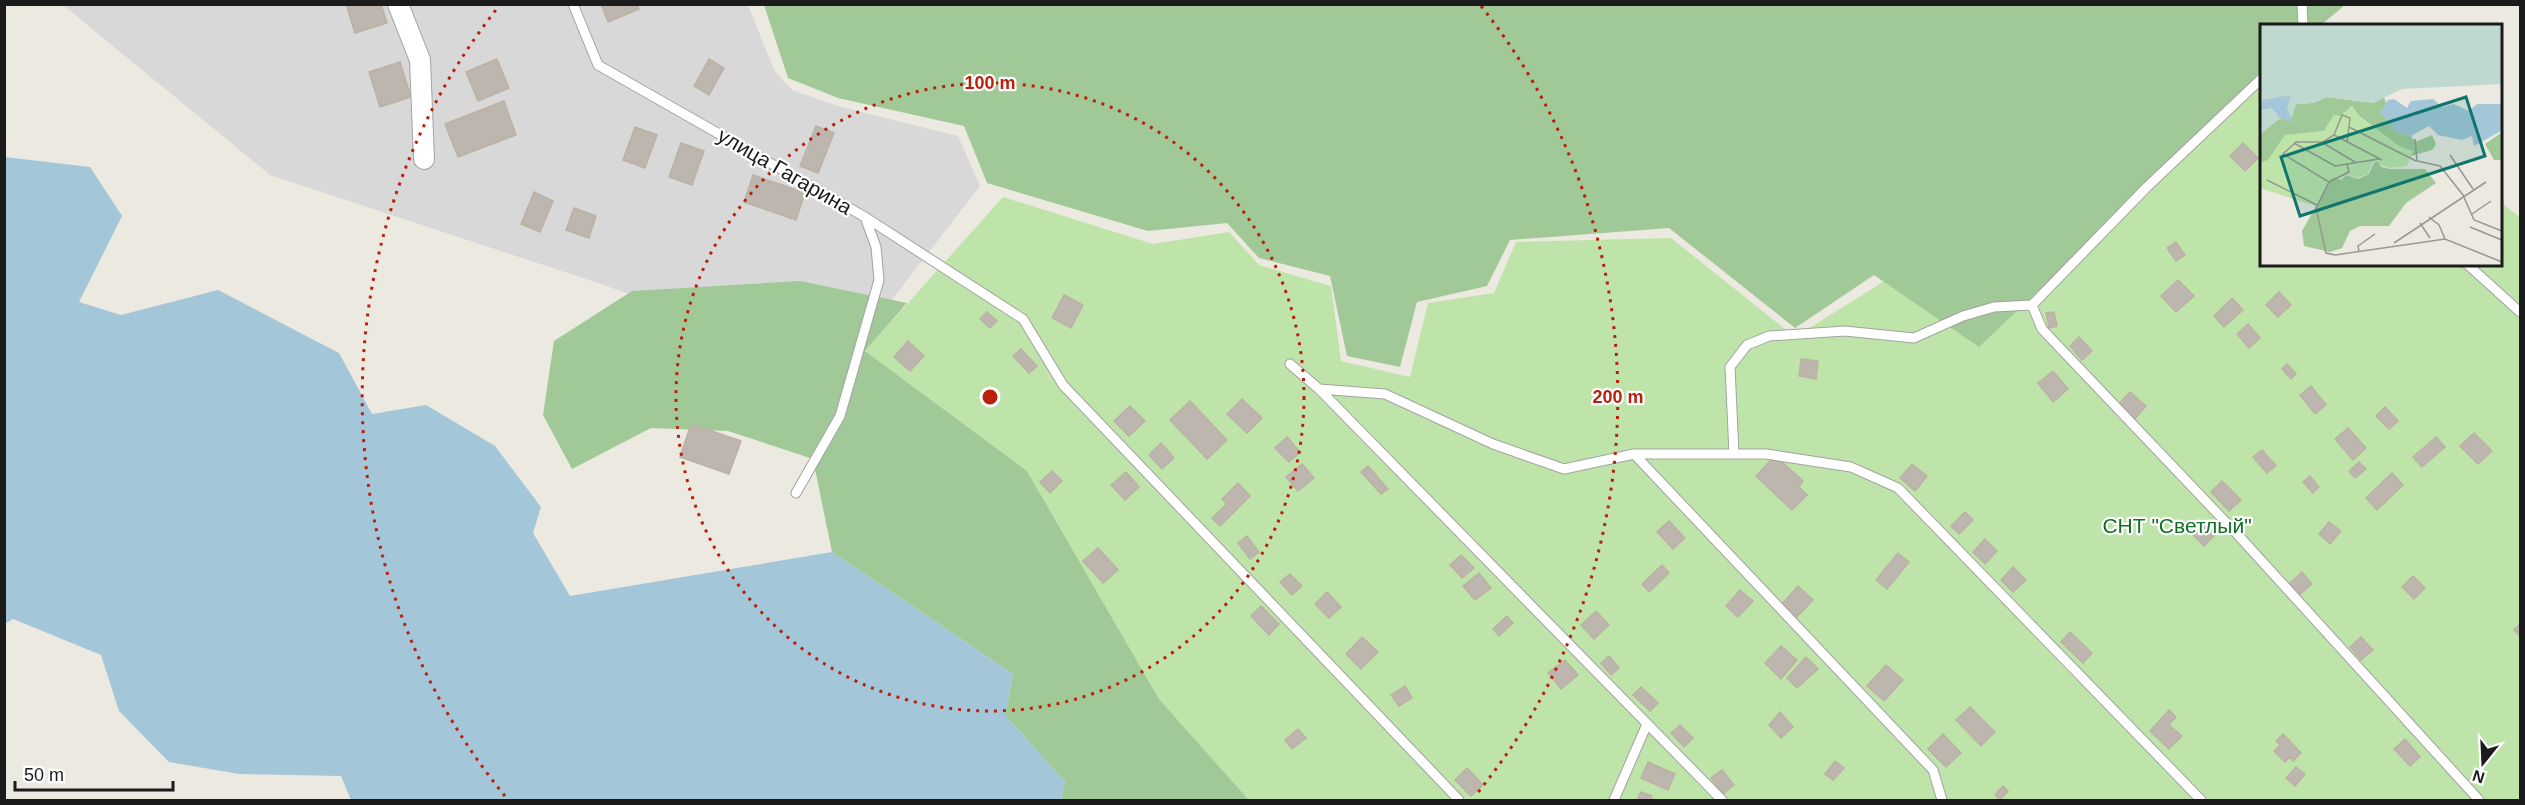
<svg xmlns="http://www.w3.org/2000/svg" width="2525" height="805" viewBox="0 0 2525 805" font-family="Helvetica,sans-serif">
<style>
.residential{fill:#d9d8d8}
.grass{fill:#bfe4a9}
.forest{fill:#a1c998}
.water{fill:#a3c6d8}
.building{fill:#bcb6ae;stroke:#bcb2a4;stroke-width:1.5}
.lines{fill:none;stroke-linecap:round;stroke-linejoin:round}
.service-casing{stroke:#a2a2a2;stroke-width:11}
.minor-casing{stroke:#a2a2a2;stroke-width:22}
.service{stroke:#fff;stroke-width:9}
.minor{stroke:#fff;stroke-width:20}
.ring{fill:none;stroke:#ba1f0c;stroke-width:3;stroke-dasharray:3 6}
.labels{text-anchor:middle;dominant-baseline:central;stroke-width:4.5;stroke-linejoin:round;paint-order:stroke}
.street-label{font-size:21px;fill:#1b1b1b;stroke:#fff}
.park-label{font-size:21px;fill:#117024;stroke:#fff}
.inset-road{fill:none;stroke:#989792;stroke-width:1.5}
.view{fill:#0f766e;fill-opacity:0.15;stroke:#0f766e;stroke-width:3}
.inset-edge{fill:none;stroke:#1b1b1b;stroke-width:3}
.centre{fill:#ba1f0c;stroke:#fff;stroke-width:3}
.ring-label{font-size:18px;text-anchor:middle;font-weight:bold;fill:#ba1f0c;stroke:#fff;stroke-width:4.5;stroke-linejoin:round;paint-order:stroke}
</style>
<rect width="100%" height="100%" fill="#ece9e1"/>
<path class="residential" d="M63,5H748L774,70L792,90L838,106L958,136L980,186L884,310H672L604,285L270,175Z"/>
<path class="grass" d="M2261,51V264H2500V202L2520,217V800H1249L1159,699L1027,471L865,351L1003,197L1153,244L1229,232L1259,265L1331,286L1341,361L1410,377L1428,303L1494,293L1516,242L1671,238L1795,337L1883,282L1981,267Z"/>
<path class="forest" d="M764,5H2345L2321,25L2261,26V79L1979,347L1874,275L1795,328L1669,228L1510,240L1487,286L1417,302L1400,367L1347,356L1330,276L1259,258L1227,223L1148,231L987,183L964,126L838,98L788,78Z
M800,281L907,303L865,351L1027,471L1159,699L1249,800H1061L1065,782L1005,715L1013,674L832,552L813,459L728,431L651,428L572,469L543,415L554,341L632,291Z"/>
<path class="water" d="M5,157L90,167L122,216L79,302L121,315L218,290L339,353L372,414L426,405L495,446L541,507L533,533L570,596L832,552L1013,674L1005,715L1065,782L1061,800H351L341,776L239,774L169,762L119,711L101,655L13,619L5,624Z"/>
<path class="building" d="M346,4H381L387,23L355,33Z
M601,4H637L639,9L608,22Z
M497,59L509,88L478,101L466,72Z
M709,59L724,68L709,95L694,86Z
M400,62L411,97L380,107L369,72Z
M504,101L516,135L458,157L445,124Z
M816,126L834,133L818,173L800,166Z
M635,127L657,135L645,168L623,160Z
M681,143L704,151L692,185L669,177Z
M2243,143L2258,158L2245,171L2230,156Z
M753,175L805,193L796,220L744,202Z
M534,192L553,201L540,232L521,224Z
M574,208L596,216L589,238L566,230Z
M2176,242L2185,255L2176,261L2167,248Z
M2178,280L2194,296L2176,312L2161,296Z
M2279,292L2291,305L2278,317L2266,305Z
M1064,295L1083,305L1071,328L1052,318Z
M2232,298L2243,310L2224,327L2214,316Z
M987,312L997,321L990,328L980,319Z
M2054,312L2057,326L2049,328L2046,313Z
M2248,324L2260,338L2249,348L2237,334Z
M2079,337L2092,351L2082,360L2070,346Z
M908,341L924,356L910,371L894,357Z
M1021,349L1037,366L1029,373L1013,356Z
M1801,359L1818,361L1816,379L1799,376Z
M2287,364L2296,374L2291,379L2282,369Z
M2053,371L2068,389L2053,402L2038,383Z
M2311,386L2326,405L2315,414L2300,395Z
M2130,392L2146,406L2134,420L2118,405Z
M1242,399L1262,418L1247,433L1227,414Z
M1190,401L1227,440L1207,459L1170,420Z
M1130,406L1145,421L1129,436L1114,421Z
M2385,407L2398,421L2389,429L2376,416Z
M691,424L741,441L729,474L680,457Z
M2348,428L2366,448L2353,460L2335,439Z
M2474,433L2492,451L2478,464L2460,446Z
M1287,437L1300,452L1289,462L1275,448Z
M2436,437L2445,447L2422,467L2413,457Z
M1161,443L1174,458L1162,469L1149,455Z
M2262,450L2276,466L2267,473L2253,457Z
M1773,458L1782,462L1803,481L1799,487L1807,495L1792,510L1756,476Z
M2359,462L2366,469L2355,478L2349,471Z
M1302,464L1314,478L1298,491L1286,477Z
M1912,464L1927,476L1915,491L1900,478Z
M1368,466L1388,489L1381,494L1361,472Z
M1052,471L1062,481L1050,493L1040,482Z
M1126,472L1139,487L1125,500L1111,485Z
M2392,473L2403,485L2377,510L2366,498Z
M2310,476L2319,487L2313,493L2303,482Z
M2222,481L2241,500L2229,511L2211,492Z
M1238,483L1250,496L1220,526L1212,518L1227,504L1222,499Z
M1965,512L1973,520L1959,534L1951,526Z
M2203,520L2216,534L2204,546L2190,532Z
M1669,521L1685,538L1673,549L1657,532Z
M2329,522L2341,531L2330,544L2319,534Z
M1247,536L1259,552L1250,559L1238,543Z
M1985,539L1997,551L1985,564L1973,552Z
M1098,548L1118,570L1103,583L1083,561Z
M1898,553L1909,562L1887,589L1876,580Z
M1461,555L1474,568L1462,578L1450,565Z
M1662,565L1669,573L1649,592L1642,584Z
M2013,567L2026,580L2013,592L2001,580Z
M2302,572L2312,584L2299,595L2289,584Z
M1479,573L1491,588L1475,600L1463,586Z
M1290,574L1302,586L1292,595L1280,582Z
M2413,576L2425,588L2414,599L2402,587Z
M1798,586L1813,600L1796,618L1781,605Z
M1740,590L1753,601L1738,617L1726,606Z
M1327,592L1341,607L1329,618L1315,604Z
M1261,606L1279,624L1269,635L1251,616Z
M1596,611L1609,625L1594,639L1581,625Z
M1507,616L1513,623L1499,636L1493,629Z
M2520,624V636L2514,630Z
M2070,632L2092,653L2083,663L2061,642Z
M1362,637L1378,652L1361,669L1346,654Z
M2361,637L2373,650L2361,660L2350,647Z
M1781,646L1797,660L1781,679L1765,663Z
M1609,656L1619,668L1611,675L1601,663Z
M1806,657L1818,669L1797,688L1787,678Z
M1565,660L1578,675L1561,689L1548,673Z
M1886,665L1903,680L1884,701L1867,686Z
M1405,686L1412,698L1399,706L1391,695Z
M1641,687L1658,703L1650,711L1633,695Z
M1970,707L1995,732L1981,746L1956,720Z
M2169,710L2176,717L2169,725L2182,736L2169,749L2150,731Z
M1780,712L1793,727L1781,738L1769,725Z
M1680,725L1693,738L1684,747L1671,733Z
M1298,729L1306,738L1292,749L1285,740Z
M1943,734L1961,753L1946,767L1928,749Z
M2283,734L2301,753L2293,761L2290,757L2285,762L2274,751L2280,745L2276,741Z
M2405,739L2420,757L2410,766L2394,749Z
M1835,761L1844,768L1833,780L1825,774Z
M1648,762L1675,774L1668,790L1641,778Z
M2296,767L2305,774L2295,786L2286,778Z
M1467,768L1483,785L1471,796L1455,780Z
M1722,770L1734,785L1723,794L1711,778Z
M2003,786L2008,791L2000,800L1995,795Z
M1641,792L1652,796L1651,800H1637Z"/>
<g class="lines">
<g class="service-casing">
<path id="service" d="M573,4L598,65L865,217L876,247L879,280L840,416L796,493
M2302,4L2303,26
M2261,79L2147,187L2032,305L2042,329L2238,535L2479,800
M865,217L1023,319L1063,385L1459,800
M2467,264L2520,312
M1290,364L1319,389L1722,800
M1319,389L1385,394L1493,444L1564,469L1634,454H1766L1851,467L1898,488L2201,800
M1634,454L1933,770L1942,800
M1734,454L1730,367L1747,345L1769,336L1845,331L1914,338L1963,316L1994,307L2032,305
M1614,800L1647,724"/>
</g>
<g class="minor-casing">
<path id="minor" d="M398,4L420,60L424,159"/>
</g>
<use href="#service" class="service"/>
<use href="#minor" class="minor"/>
</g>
<g class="ring">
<circle cx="990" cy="397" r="314"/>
<path d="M505 796A628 628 0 0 1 499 6M1481 6A628 628 0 0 1 1475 796"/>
</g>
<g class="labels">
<g class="street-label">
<text transform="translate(785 171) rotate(30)">улица Гагарина</text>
</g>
<g class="park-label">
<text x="2177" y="525">СНТ "Светлый"</text>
</g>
</g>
<g transform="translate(2260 24)">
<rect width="242" height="242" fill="#ece9e1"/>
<path d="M92,82L99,93L139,122L153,127L147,142L130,144L113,138L108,150L97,154L86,150L74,160L58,183L0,164V139L8,136L25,111L64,107L74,91L80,92Z" fill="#bfe4a9"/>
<path d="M67,73L113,79L124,73L135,107L151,112L155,118L172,111L176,120L172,126L151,132L153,127L139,122L99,92L92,82L80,92L74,91L64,107L25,111L8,136L0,139V110L19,95L32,92L36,80L53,79ZM241,109V136H234L225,120ZM118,138L121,143L130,145H165L176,159L146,179L129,202H100L90,207L82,224L70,228L44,222L42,207L72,154L81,156L86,151L98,155L109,150L114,139Z" fill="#a1c998"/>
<path d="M0,0H241V60L142,65L113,79L67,73L53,79L36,80L32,92L19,95L0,110Z" fill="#bfd9d0"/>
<path d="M31,71L27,84L33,99L19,93L12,84L0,86L3,76ZM134,75L147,84L151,77L173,75L182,83L194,80L209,87L217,80H241V107L214,122L212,112L202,116L178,111L169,102L151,112L135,107L120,88L128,76Z" fill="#a3c6d8"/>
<path class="inset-road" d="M89,103L156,137M74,111L122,136M155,115L157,137L180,142L203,171L214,196L242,207M87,118L90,94L82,91L74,111L63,118H36L23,130L69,158L56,184L66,229L75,231L185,215L242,238M34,119L75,142L119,135M63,119L95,138M190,131L213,165M7,156L57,181M69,158L89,148L87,140M212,190L231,177M169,193L179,201L185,215M160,199L170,214M210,203L242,216M134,219L226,158M99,228L98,222L115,210"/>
<path class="view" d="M206,73L225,132L40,192L21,133Z"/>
<rect width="242" height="242" class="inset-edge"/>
</g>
<circle cx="990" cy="397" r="9" class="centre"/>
<g class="ring-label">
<text x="990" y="89">100 m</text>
<text x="1618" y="403">200 m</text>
</g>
<rect width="2525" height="805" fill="none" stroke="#1b1b1b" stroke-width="12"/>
<g transform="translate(2483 763) rotate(198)" stroke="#ffffff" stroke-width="4.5" paint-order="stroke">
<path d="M0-4.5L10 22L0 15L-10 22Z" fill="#1b1b1b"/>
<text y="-9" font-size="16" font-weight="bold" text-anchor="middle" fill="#1b1b1b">N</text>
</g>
<path d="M15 781v9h158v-9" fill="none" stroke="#1b1b1b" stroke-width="3"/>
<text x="24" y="781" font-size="18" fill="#1b1b1b" stroke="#ffffff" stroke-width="4.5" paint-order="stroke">50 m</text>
</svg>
